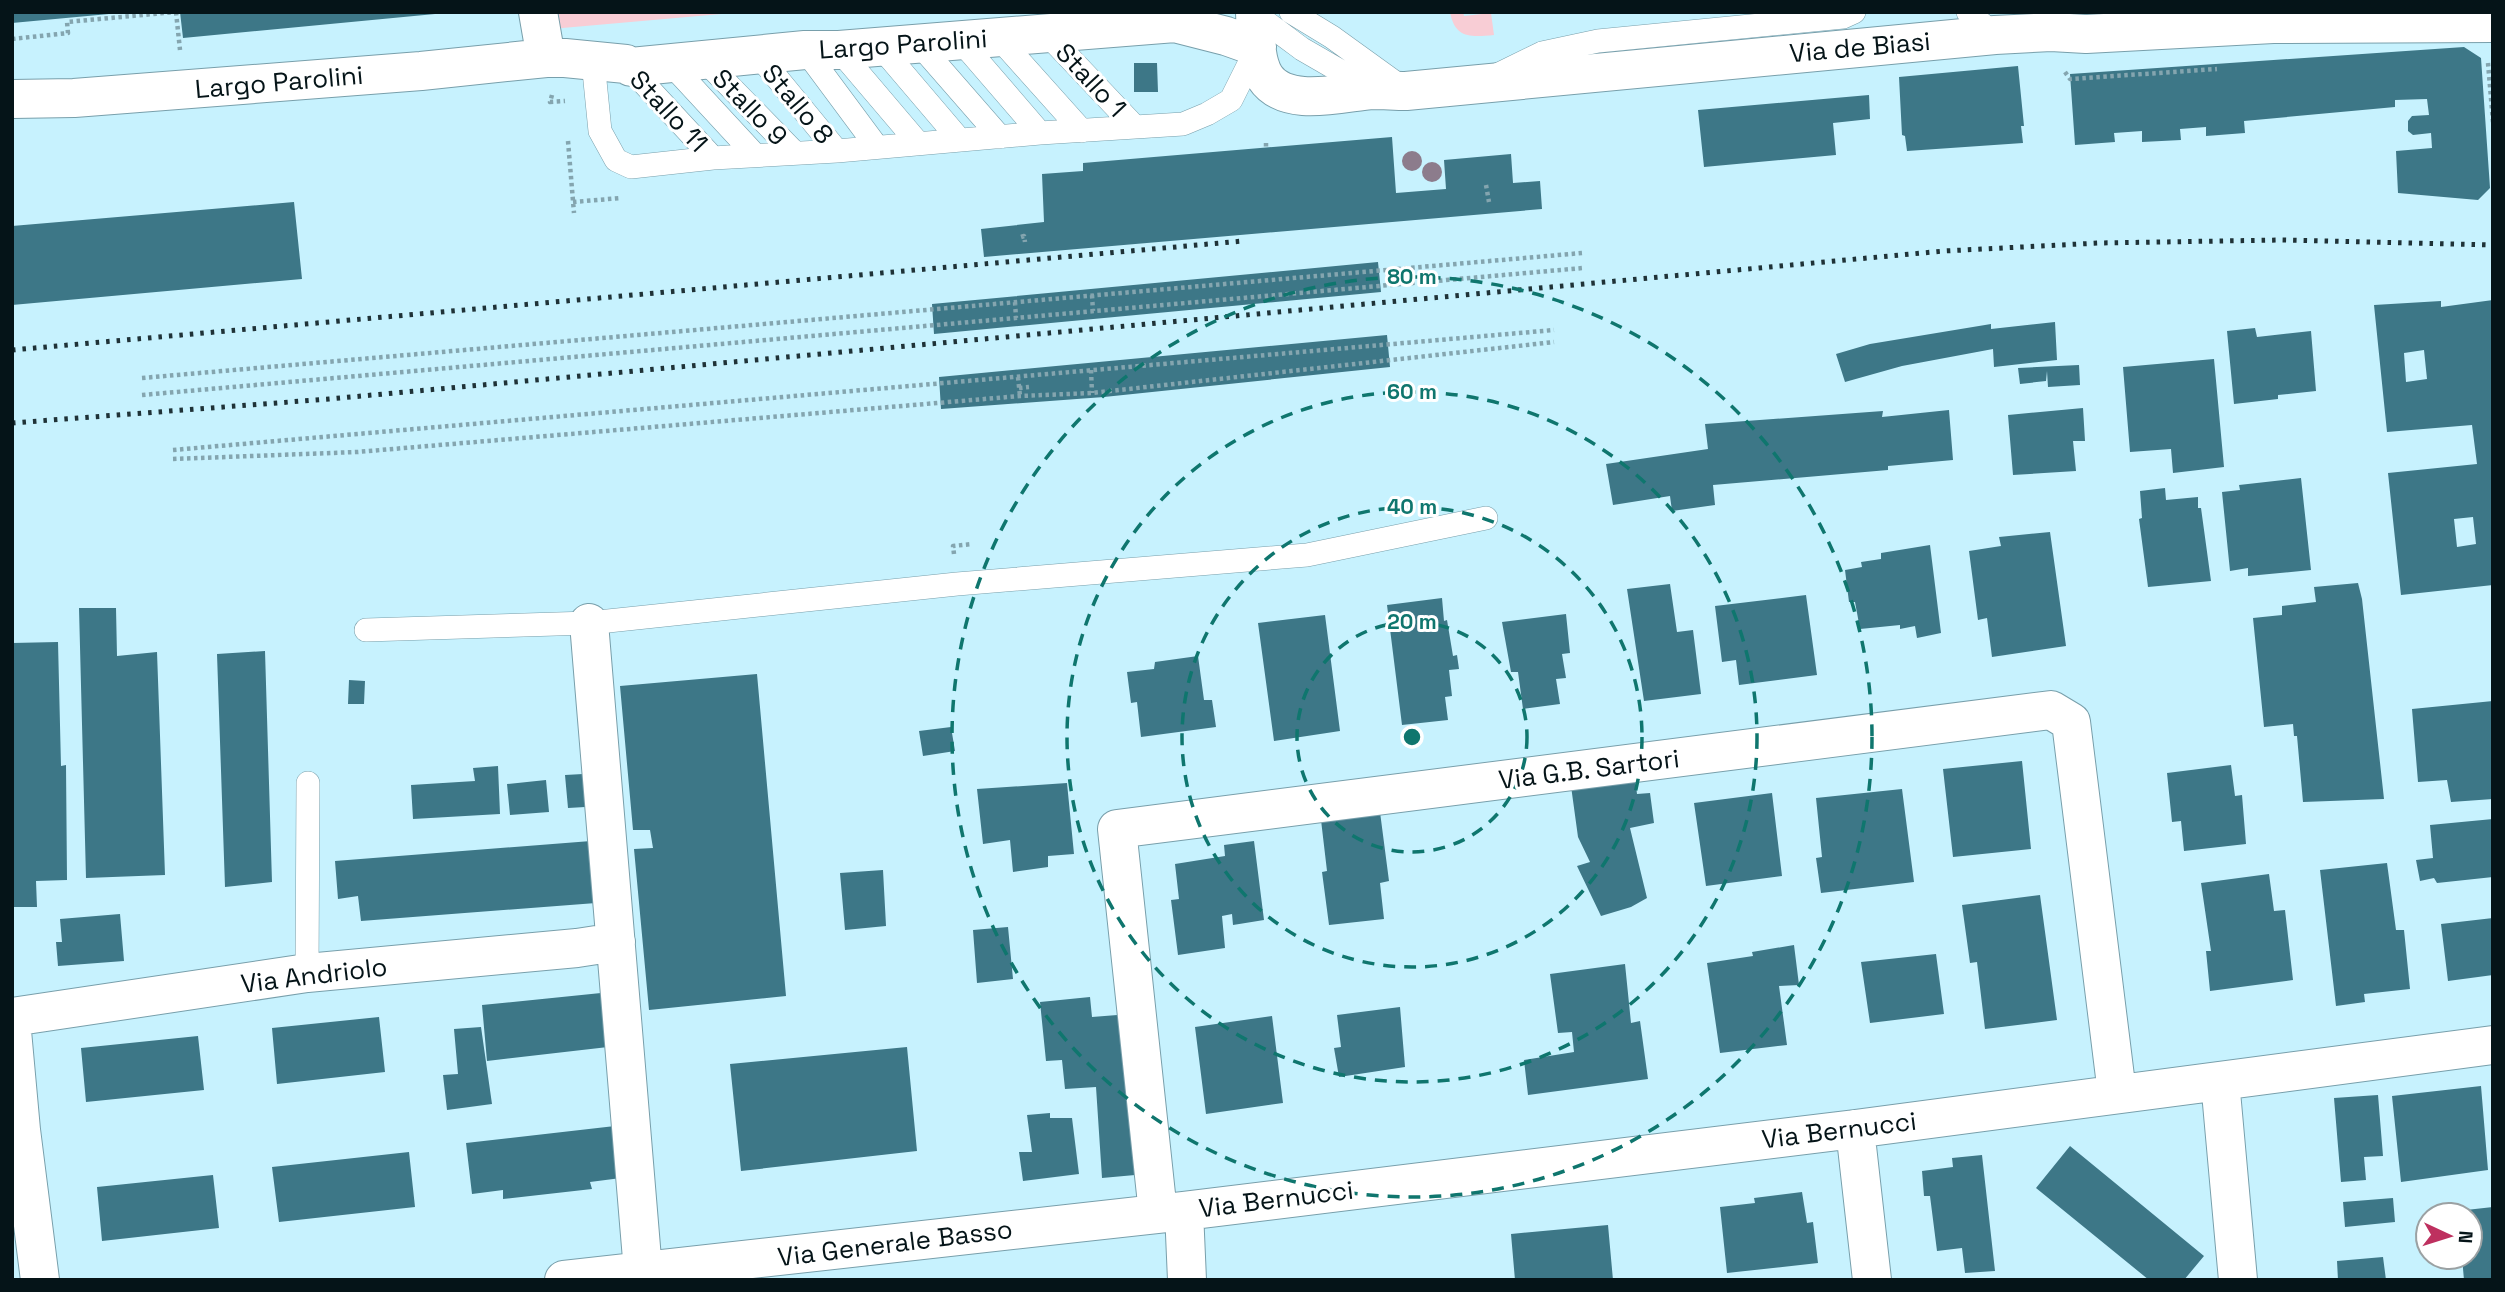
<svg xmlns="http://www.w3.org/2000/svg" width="2505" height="1292" viewBox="0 0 2505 1292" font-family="'Space Grotesk',sans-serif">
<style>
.green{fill:#f8cdd5}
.building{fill:#3d7787;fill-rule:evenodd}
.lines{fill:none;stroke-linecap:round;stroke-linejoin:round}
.service-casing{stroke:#789fab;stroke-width:24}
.minor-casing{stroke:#789fab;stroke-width:40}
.path{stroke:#84a5af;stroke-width:4.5;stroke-dasharray:3.5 3.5;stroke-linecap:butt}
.service{stroke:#fff;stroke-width:23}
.minor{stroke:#fff;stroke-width:38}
.rail{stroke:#1f3237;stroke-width:5;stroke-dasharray:3.5 7;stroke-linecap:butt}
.tree{fill:#8c7c8c}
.ring{fill:none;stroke:#0f766e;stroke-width:3.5;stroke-dasharray:12 9}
.labels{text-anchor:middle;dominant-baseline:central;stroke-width:6;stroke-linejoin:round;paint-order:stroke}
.street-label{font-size:26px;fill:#051418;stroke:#fff}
.centre{fill:#0f766e;stroke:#fff;stroke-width:3.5}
.ring-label{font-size:21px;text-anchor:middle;font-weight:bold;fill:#0f766e;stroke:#fff;stroke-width:6;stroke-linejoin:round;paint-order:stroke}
</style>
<rect width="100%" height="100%" fill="#c7f2fe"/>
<path class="green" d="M549,12H744L551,29Z
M1450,12H1463L1464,16L1491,13L1494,35C1471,37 1455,39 1450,12Z"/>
<path class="building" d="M12,12H109V14L12,23Z
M180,12H435V14L183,38Z
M2464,47L2481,58L2490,188L2478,200L2398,193L2396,151L2432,148L2431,133L2413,135L2408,131V121L2412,116L2429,115L2427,99L2395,100V107L2244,121L2245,133L2206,136V127L2180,129L2181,140L2142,142V131L2114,133L2115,142L2075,145L2070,74Z
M1134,63H1157L1158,92H1134Z
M2018,66L2024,126H2021L2023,143L1907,151L1905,136L1902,135L1899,77Z
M1869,95L1870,119L1833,123L1836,155L1704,167L1698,110Z
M1392,137L1396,193L1446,189L1444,160L1511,154L1513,183L1540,181L1542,209L984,257L981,229L1044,222L1042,174L1083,171V163Z
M294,202L302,279L12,305V226Z
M1378,262L1381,292L934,334L932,304Z
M2493,300V585L2401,595L2388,473L2477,464L2472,425L2387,432L2374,305L2441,301V307ZM2424,350L2427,379L2406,382L2404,353ZM2473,517L2476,544L2457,547L2454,519Z
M2055,322L2057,360L1994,367L1993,349L1902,366L1845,382L1836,354L1870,344L1991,324V329Z
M2255,328L2257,337L2311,331L2316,391L2278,395V399L2234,404L2227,331Z
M1387,335L1390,367L1104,397L941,409L939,377Z
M2214,359L2224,467L2173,473L2171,449L2130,452L2123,367Z
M2079,365L2080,385L2048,387L2047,371L2046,381L2020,384L2018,368Z
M2083,408L2085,441H2073L2076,471L2013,475L2008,415Z
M1949,410L1953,460L1888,466V470L1713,485L1715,505L1672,511L1670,496L1613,505L1606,464L1708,449L1705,424L1883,411L1882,417Z
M2301,478L2311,570L2248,576V568L2230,571L2222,492L2240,490L2239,485Z
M2165,488L2166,500L2198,497V508H2201L2211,581L2148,587L2139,519L2142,518L2140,491Z
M2050,532L2066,646L1992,657L1987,618L1978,620L1969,551L2001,546L1999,537Z
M1930,545L1941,633L1917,638L1915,626L1900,629V625L1860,629L1855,602H1849L1845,570L1862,567L1861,562L1881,559V553Z
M2358,583L2362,599L2384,799L2303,802L2297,736H2294L2293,724L2264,727L2253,618L2282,615V606L2316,602L2314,587Z
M1670,584L1677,632L1693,630L1701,694L1644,701L1627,589Z
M1806,595L1817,675L1739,685L1736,660L1722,662L1715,606Z
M1442,598L1444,621L1447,620L1453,656L1457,655L1459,669L1449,670L1452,696L1445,697L1448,720L1402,725L1387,605Z
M79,608H116L117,656L157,652L165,875L86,878Z
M1566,614L1570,653L1562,654L1566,678L1556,679L1560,704L1523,709L1518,672H1511L1502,622Z
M1325,615L1340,731L1274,741L1258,623Z
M58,642L61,766L66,765L67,880L36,881L37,907H12V643Z
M265,651L272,882L225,887L217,654Z
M1198,656L1204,700H1212L1216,727L1141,737L1137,702L1131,703L1127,672L1154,669L1155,662Z
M757,674L786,996L649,1010L634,849L653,848L650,830H633L620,686Z
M349,680L365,681L364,704H348Z
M2493,701V799L2451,802L2447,780L2418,782L2412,709Z
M951,727L955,751L923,756L919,731Z
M2022,761L2031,849L1953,857L1943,769Z
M2231,765L2235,796L2242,795L2246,844L2184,851L2181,821L2172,822L2167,773Z
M498,766L500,814L413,819L411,785L475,781L473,768Z
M583,774L585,807L568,808L565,775Z
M1635,778L1637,794L1650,793L1654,823L1630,828L1647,898L1631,907L1601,916L1577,866L1590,862L1578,837L1571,786Z
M546,780L549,812L510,815L507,784Z
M1067,783L1074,854L1048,856V867L1013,872L1010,840L983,844L977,789Z
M1902,789L1914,882L1821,893L1816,858L1822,857L1816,798Z
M1772,793L1782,876L1706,886L1694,803Z
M1380,812L1389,881L1380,883L1384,919L1329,925L1322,872L1327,871L1321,820Z
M2493,819V877L2437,883L2434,878L2420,881L2416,860L2433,858L2430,825Z
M591,841L596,903L361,921L358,896L338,899L335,861Z
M1254,841L1264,920L1233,925L1232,914L1222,916L1225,948L1178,955L1171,900L1179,899L1175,864L1225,856L1224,845Z
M2387,863L2396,930H2404L2410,989L2364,994L2365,1002L2336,1006L2320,870Z
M883,870L886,926L845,930L840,873Z
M2269,874L2274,911L2285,910L2293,980L2210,991L2206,951H2211L2201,883Z
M2040,895L2057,1020L1985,1029L1977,962L1970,963L1962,905Z
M120,914L124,961L58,966L56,942H62L60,919Z
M2493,918V975L2448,981L2441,924Z
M1008,927L1013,979L977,983L973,930Z
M1794,945L1799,985L1779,986L1787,1045L1720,1053L1707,963L1753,956L1752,952Z
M1936,954L1944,1014L1870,1023L1861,962Z
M1625,964L1631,1023L1640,1021L1648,1079L1528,1095L1524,1060L1574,1052L1572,1032L1558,1033L1550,974Z
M601,993L608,1047L487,1061L482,1005Z
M1090,997L1092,1017L1130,1014L1146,1174L1102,1178L1096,1087L1065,1089L1062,1060L1046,1061L1040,1002Z
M1400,1007L1405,1067L1339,1077L1334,1048L1341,1047L1337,1015Z
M1272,1016L1283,1103L1206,1114L1195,1027Z
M379,1017L385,1072L277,1084L272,1028Z
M481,1027L492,1104L447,1110L443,1075L458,1074L454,1029Z
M198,1036L204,1090L86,1102L81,1048Z
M907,1047L917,1151L741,1171L730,1064Z
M2481,1086L2488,1170L2401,1182L2392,1096Z
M2378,1095L2383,1156L2364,1157L2366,1180L2341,1182L2334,1098Z
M1050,1113V1118H1072L1079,1174L1023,1181L1019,1152H1032L1027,1115Z
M615,1126L621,1178L590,1182L592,1189L503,1199V1190L472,1194L466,1143Z
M2070,1146L2204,1256L2184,1280H2149L2036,1188Z
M409,1152L415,1207L279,1222L272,1167Z
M1982,1155L1995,1271L1965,1273L1962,1248L1937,1251L1930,1196H1924L1922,1171L1953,1167L1952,1158Z
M213,1175L219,1228L102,1241L97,1187Z
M1802,1192L1807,1223L1813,1222L1818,1263L1727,1273L1720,1207L1755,1203L1754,1198Z
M2393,1198L2395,1222L2345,1227L2343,1202Z
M2493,1207V1280H2464L2462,1257H2470V1215H2458L2457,1211Z
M1608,1225L1613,1280H1515L1511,1234Z
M2383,1257L2386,1280H2338L2337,1261Z"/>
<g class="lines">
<g class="service-casing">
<path id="service" d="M1291,12L1332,37L1404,89
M1968,12L1995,35
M1255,14L1302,49L1373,90
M1046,33L1135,127
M998,37L1082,131
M959,39L1040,133
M918,43L1000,137
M879,45L959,139
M805,50L877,147
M839,50L918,143
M759,56L837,151
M593,61L600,131L616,160L631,167L713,158L837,151L1040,133L1183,124L1207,114L1231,100L1256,50
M705,61L795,153
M670,63L755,155
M626,64L713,158
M1499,74L1542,53L1598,41L1843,17L1854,12
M366,630L589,623L957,584L1307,555L1486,518
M307,973L308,783"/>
</g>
<g class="minor-casing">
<path id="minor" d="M538,12L546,58
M1255,12C1256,32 1254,59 1265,77C1286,109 1343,92 1373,90C1384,90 1395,91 1406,91L1995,35L2051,32L2086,34L2273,24L2493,23
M12,99L74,98L421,71L546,58H565L626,64L631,67L805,50H839L1175,23L1226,36L1257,47
M589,623L643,1271
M12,1017L307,973L577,948L616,942
M12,1031L21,1130L40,1280
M2220,1081L2238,1280
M1855,1129L1872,1280
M1184,1211L1187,1280
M1158,1213L1117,829L2051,710L2071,722L2117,1093
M564,1280L1184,1211L1855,1129L2493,1045"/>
</g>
<path class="path" d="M176,12L180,50
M12,39L68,33L67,22L175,12
M2488,63L2493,122
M2065,72L2070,79L2217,69
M552,95L550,102L565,101
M568,141L574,213
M1266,143V148
M1486,185L1489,202
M573,202L621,198
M1021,237L1024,236L1025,242
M1092,295L1093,311
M1015,302L1016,318
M1091,370L1092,393
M1018,377L1020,396
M142,378L1582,253
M1019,388L1029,387
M142,395L1583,268
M173,450L1554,330
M173,459L357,452L1020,396L1092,393L1554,342
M954,554L953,546L972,544"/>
<use href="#service" class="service"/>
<use href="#minor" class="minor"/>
<path class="rail" d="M12,350L1243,241
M12,423L329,399L1944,251L2099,243L2281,240L2493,245"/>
</g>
<g class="tree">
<circle cx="1412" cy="161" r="10"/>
<circle cx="1432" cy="172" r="10"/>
</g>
<g class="ring">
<circle cx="1412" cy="737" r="115"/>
<circle cx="1412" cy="737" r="230"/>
<circle cx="1412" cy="737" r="345"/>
<circle cx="1412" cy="737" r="460"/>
</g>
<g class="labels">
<g class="street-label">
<text transform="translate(903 44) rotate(-4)">Largo Parolini</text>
<text transform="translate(1860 47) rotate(-5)">Via de Biasi</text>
<text transform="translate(1091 80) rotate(47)">Stallo 1</text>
<text transform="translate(279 82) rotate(-5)">Largo Parolini</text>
<text transform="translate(798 104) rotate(50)">Stallo 8</text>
<text transform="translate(750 107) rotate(46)">Stallo 9</text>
<text transform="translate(669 111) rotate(47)">Stallo 11</text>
<text transform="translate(1589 769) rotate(-7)">Via G.B. Sartori</text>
<text transform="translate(314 975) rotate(-7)">Via Andriolo</text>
<text transform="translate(1839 1130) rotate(-7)">Via Bernucci</text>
<text transform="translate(1276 1199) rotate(-7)">Via Bernucci</text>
<text transform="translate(895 1243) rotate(-7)">Via Generale Basso</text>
</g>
</g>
<circle cx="1412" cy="737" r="10" class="centre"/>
<g class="ring-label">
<text x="1412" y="284">80 m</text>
<text x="1412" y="399">60 m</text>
<text x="1412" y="514">40 m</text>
<text x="1412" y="629">20 m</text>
</g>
<rect width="2505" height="1292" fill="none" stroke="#051418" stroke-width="28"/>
<g transform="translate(2449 1236) rotate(94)"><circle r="33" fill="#ffffff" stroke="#9ba1a3" stroke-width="2"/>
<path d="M0-5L12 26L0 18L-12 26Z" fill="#be305f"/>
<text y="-10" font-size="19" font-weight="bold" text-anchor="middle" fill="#051418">N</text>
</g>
</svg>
